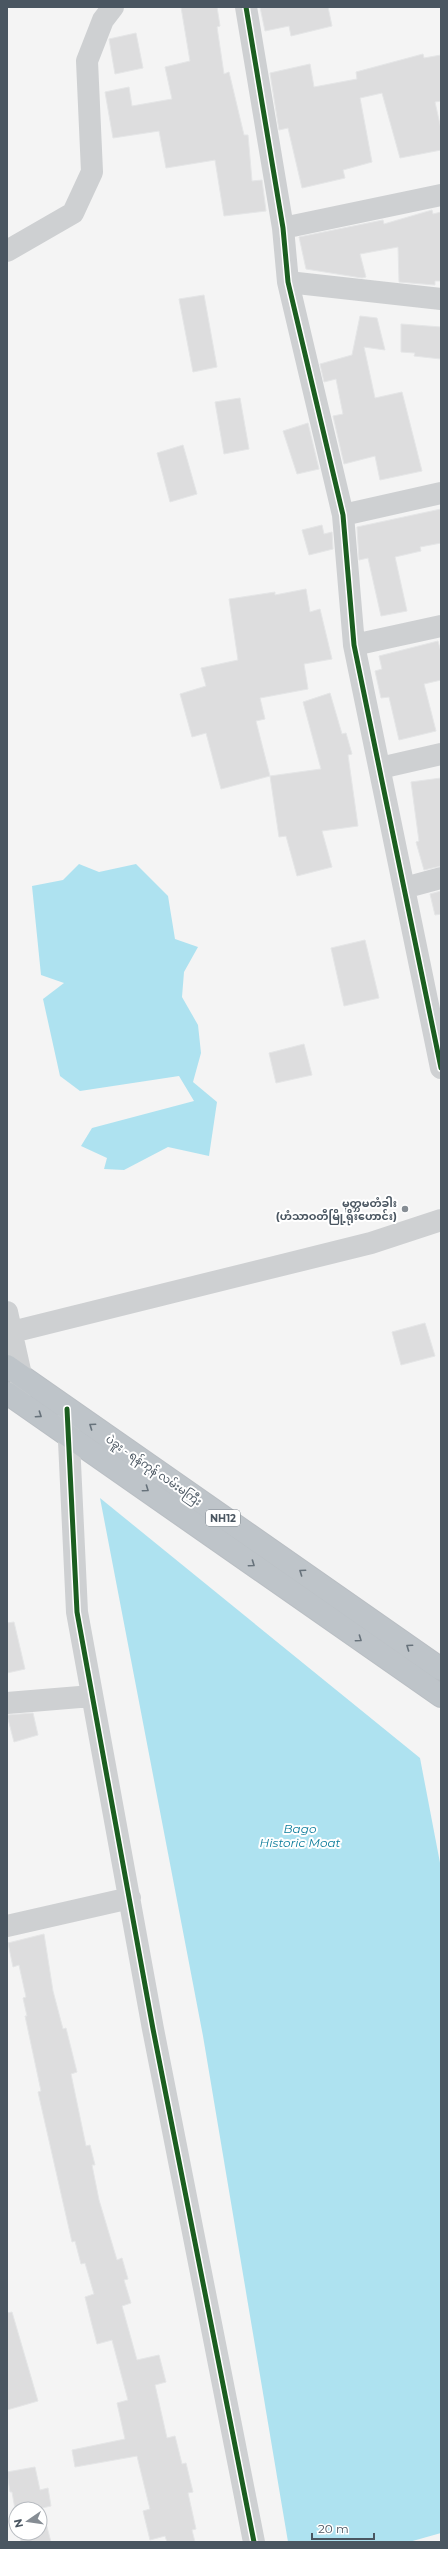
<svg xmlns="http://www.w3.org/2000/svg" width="448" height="2549" viewBox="0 0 448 2549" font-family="Montserrat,'Noto Sans Myanmar',sans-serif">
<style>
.water{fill:#aee2f0}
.building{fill:#ddddde;stroke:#e5e6e7}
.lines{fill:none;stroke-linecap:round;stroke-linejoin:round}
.highway-casing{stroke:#b9bec3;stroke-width:24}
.minor{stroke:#ced0d2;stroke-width:22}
.highway{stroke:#bec4c9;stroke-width:22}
.cycleway-casing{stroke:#fff;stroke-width:8}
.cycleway{stroke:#1b5e20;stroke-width:5}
.oneway{stroke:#67727b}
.poi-dot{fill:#868d94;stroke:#fff;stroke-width:1.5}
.labels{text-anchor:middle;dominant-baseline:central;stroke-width:4;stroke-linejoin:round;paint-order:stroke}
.shield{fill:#fff;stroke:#808990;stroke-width:1}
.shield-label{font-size:10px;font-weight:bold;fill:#4a5661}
.poi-label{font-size:11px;font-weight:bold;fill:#4a5661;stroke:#fff;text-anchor:end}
.street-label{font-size:11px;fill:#4a5661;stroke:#fff}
.water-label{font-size:12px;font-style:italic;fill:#0c7c9b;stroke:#fff}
</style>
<rect width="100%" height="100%" fill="#f4f4f4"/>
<path class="water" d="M79,864L99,872L136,864L168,896L175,939L198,947L184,972L182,997L198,1025L201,1053L193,1082L217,1102L209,1156L168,1147L124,1170L104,1169L107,1158L81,1146L92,1128L194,1101L179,1076L80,1091L60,1076L43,999L64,983L41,975L32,886L63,880Z
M100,1498L420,1758L441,1868V2533L409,2542H288L203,2036Z"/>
<path class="building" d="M181,7H217L220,26L217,27L224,74L229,72L244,135H248L252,181L262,180L266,211L224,216L215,160L166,168L159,131L113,138L105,92L129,87L132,106L172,99L165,67L190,61Z
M260,7H328L332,26L291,36L289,26L265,31Z
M136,33L143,68L115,74L109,39Z
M423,54L424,58L441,55V101L435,102L441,129V150L400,158L382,93L360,98L372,162L343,170L345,178L302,188L288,128L279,130L270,73L310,64L314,87L357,79L356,72Z
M432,210L433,214L441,212V281H435V285L399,282L398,247L360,254L366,277L362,278L306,269L299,237L383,220L384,224Z
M204,295L217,367L193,372L179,299Z
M360,316L377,318L385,350L364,347L375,398L402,392L422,471L380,480L375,456L344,464L333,416L343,414L336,379L324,382L320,364L352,355Z
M401,324L441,327V359L414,356L415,353L401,352Z
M240,398L249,449L224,454L215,402Z
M308,423L319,469L297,474L283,431Z
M183,445L197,494L170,502L157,453Z
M441,509V543L420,547L421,551L395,557L407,611L381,616L368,558L359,560L357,527Z
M322,525L324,534L332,532L333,549L309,555L302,530Z
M306,589L310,612L320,609L332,659L304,664L308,689L260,698L265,719L256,721L270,776L221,789L206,733L192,737L180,694L206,686L201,668L238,660L229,599L275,592V595Z
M438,641L441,652V680L424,684L436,731L399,740L389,697L381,698L375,671L382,669L379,656Z
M330,693L342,734L346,733L352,754L348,755L358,826L322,831L332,867L297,876L286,836L279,837L270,776L321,769L303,702Z
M441,778V866L424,870L416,842L419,841L411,782Z
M441,891V914L435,915L430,894Z
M365,940L379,998L344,1006L331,948Z
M304,1044L312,1075L276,1083L269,1053Z
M425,1323L435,1356L401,1365L392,1332Z
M14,1622L25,1669L7,1673V1623Z
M33,1713L38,1735L14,1742L7,1715Z
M44,1934L53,1991L63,2029L66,2028L77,2072L71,2074L86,2146L90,2145L95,2165H92L99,2200L117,2260L122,2258L128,2279L124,2280L131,2303L122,2306L137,2360L159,2355L166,2382L155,2385L167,2438L175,2436L182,2464L186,2463L193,2492L188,2493L196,2529L192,2530L195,2542H167L165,2536L150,2540L143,2511L150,2509L137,2456L75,2467L72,2450L125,2439L117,2403L128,2400L112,2340L97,2344L91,2321L85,2297L94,2294L85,2263L81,2264L75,2241L72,2242L38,2092L41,2091L25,2016H27L23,1998L26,1997L19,1965L13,1967L8,1943Z
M12,2312L38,2401L7,2410V2313Z
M35,2467L40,2490L48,2488L51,2506L42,2508L51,2542H21L19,2533H40V2509H16V2515L12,2492H10L7,2472Z"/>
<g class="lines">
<g class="highway-casing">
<path id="highway" d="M7,1366L441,1669
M7,1393L441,1696"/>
</g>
<path class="minor" d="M246,7L283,228L288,282L343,515L354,645L441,1068
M283,228L441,195
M7,251L73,213L92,172L87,61L103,20L113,7
M288,282L441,299
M343,515L441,493
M354,645L441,626
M380,768L441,754
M404,888L441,878
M7,1312L21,1375V1390
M12,1332L371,1243L441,1220
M68,1420L77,1612L153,2029L254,2542
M7,1703L92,1696
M7,1926L130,1898"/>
<use href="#highway" class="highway"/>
<g class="cycleway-casing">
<path id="cycleway" d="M246,7L283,228L288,282L343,515L354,645L441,1068
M67,1409L77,1612L153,2029L254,2542"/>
</g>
<use href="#cycleway" class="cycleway"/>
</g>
<defs><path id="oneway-chevron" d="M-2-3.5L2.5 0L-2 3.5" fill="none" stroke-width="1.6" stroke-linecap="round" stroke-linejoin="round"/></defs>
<g class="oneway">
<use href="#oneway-chevron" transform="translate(39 1415) rotate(34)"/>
<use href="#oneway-chevron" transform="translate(92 1426) rotate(-145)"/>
<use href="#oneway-chevron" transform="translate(146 1489) rotate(35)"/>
<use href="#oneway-chevron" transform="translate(252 1564) rotate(35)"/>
<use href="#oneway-chevron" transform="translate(302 1572) rotate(-145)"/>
<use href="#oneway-chevron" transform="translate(359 1639) rotate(35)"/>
<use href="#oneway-chevron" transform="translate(409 1647) rotate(-145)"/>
</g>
<circle class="poi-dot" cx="405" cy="1209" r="4"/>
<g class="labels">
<rect class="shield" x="206" y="1510" width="34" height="16" rx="3"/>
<g class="shield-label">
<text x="223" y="1518">NH12</text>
</g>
<g class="poi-label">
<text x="397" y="1203">မုတ္တမတံခါး<tspan x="397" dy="13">(ဟံသာဝတီမြို့ရိုးဟောင်း)</tspan></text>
</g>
<g class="street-label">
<text transform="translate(154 1470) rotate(35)">ပဲခူး - ရန်ကုန် လမ်းမကြီး</text>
</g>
<g class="water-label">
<text x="300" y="1828">Bago<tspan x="300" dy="14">Historic Moat</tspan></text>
</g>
</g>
<rect width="448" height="2549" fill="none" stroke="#4a5661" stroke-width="16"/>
<g transform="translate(28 2521) rotate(257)"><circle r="19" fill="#ffffff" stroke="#b7bbc0"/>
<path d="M0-3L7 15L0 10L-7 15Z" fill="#868d94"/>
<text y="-6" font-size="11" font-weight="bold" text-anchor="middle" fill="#4a5661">N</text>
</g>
<path d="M312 2533v6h62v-6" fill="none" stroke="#4a5661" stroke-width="2"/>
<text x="318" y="2533" font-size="12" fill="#4a5661" stroke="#ffffff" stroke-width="3" paint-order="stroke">20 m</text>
</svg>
